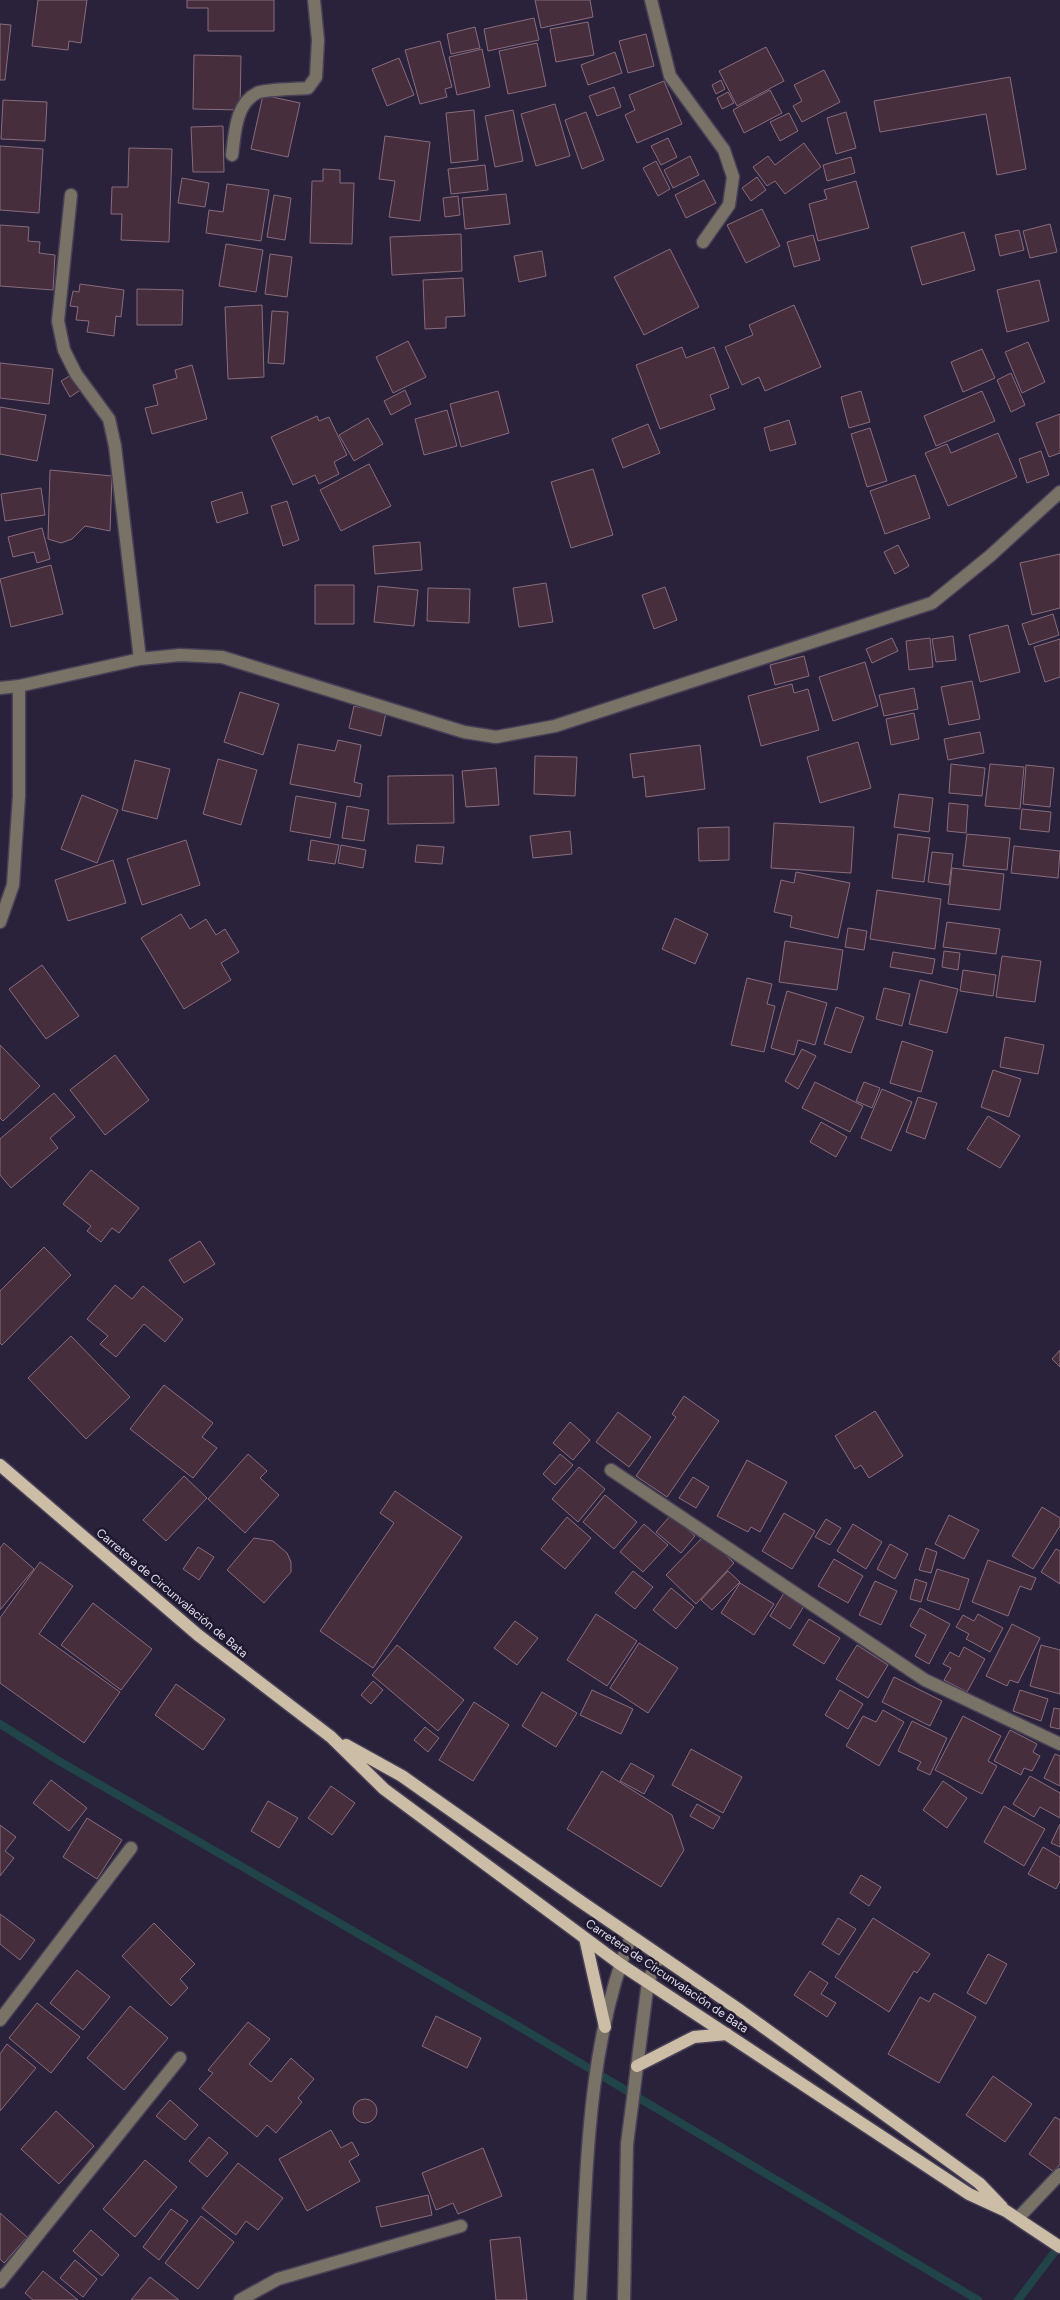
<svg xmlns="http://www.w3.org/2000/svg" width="1060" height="2300" viewBox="0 0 1060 2300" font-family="Figtree,sans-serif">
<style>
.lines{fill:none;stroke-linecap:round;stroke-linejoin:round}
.stream{stroke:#204448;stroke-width:8}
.building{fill:#462e3d;stroke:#886c7d}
.minor-casing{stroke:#474057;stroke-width:15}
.major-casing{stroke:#474057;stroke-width:15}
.minor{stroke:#797266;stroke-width:12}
.major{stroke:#ccbea6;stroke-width:12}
.labels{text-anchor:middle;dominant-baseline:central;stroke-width:5;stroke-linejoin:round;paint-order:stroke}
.street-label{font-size:12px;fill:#e2dfef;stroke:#1f192f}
</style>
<rect width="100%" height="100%" fill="#29223a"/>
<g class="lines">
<path class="stream" d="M0,1724L59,1761L518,2026L978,2300
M1018,2300L1060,2245"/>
</g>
<path class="building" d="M38,0H87L81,43L69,41L68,50L32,46Z
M187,0H274V31H208V8H187Z
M535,0H590L593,17L541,28Z
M534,18L539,40L488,51L484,29Z
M588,22L594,55L556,62L550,29Z
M0,24L11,25L5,80H0Z
M475,27L480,48L451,54L447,34Z
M646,34L654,66L628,73L619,41Z
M440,41L452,87L445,89L447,97L420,104L405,50Z
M537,43L546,86L508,94L499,51Z
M766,47L784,81L737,106L719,71Z
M482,49L490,87L457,95L449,57Z
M615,52L622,73L588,85L581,65Z
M194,55L241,56L240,110L193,109Z
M399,58L414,95L387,106L372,69Z
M824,70L840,102L802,122L793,106L802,101L794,85Z
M1010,77L1026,169L997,175L986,114L880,132L874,101Z
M721,80L725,89L716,94L712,85Z
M664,81L682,124L637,143L625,115L635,110L629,95Z
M614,87L621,107L597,116L589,96Z
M770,90L782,113L744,133L733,110Z
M728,92L734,103L722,109L717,98Z
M263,95L300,103L288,157L251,149Z
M3,100L47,102L45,141L1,139Z
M555,104L570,156L536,166L521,114Z
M474,110L478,160L451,163L446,113Z
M513,110L523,161L495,167L485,116Z
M586,112L604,160L582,169L565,120Z
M846,112L856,148L836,154L827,118Z
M789,113L798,131L780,141L770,122Z
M223,126L224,172H193L191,127Z
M385,136L430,142L420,221L389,217L395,181L379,179Z
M668,138L677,157L661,165L651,146Z
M804,143L821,167L785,194L775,181L767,186L753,167L768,156L775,165Z
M0,146L43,149L39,213L0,210Z
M129,148L172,149L169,242L121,240L122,214H111L112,187H128Z
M690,156L699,175L673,188L664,170Z
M851,157L855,173L827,181L823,165Z
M656,161L670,189L658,196L643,168Z
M485,165L488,190L451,194L448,169Z
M323,169L340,170V183H354L352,244L310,243L312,181H323Z
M757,177L766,190L751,201L742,188Z
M182,178L209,183L205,207L178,203Z
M704,180L716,203L686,218L675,195Z
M856,181L869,228L818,241L809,204L827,199L824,190Z
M227,184L269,190L261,241L206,233L209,210L223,212Z
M506,194L510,224L465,229L462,198Z
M274,195L291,198L285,240L267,237Z
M458,196L460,215L445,217L443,198Z
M762,209L780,246L746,263L727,225Z
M1050,224L1057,252L1030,258L1023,231Z
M0,225L29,227L28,241L40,242L39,253L55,255L53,290L0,286Z
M1019,230L1024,250L1000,256L995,235Z
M964,232L975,270L922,285L911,247Z
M461,234L462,271L392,275L390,237Z
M813,235L820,260L794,267L787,242Z
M226,244L263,250L256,292L219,286Z
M670,249L699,307L644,335L614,277Z
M542,251L546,276L519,282L514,256Z
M270,254L292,257L287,297L265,294Z
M463,278L465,316L446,317V328L425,329L423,280Z
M1039,280L1049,321L1007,332L997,290Z
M80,284L124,290L121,317L116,316L114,336L87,332L89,321L76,320L78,307L70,306L73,291L79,292Z
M137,289L183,290L182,325H137Z
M262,305L264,377L228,379L225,307Z
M794,305L821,367L765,391L759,377L742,385L725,347L753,335L749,325Z
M272,311L288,312L284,364L268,363Z
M408,341L426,377L393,393L376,357Z
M1028,342L1045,382L1022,393L1005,352Z
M682,347L686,358L714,347L729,388L710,395L715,409L660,429L636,365Z
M982,349L995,378L963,392L951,362Z
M0,363L53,369L49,404L0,398Z
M192,365L207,419L152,434L145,408L158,405L153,385L177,378L175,370Z
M1011,373L1025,405L1011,412L997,380Z
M73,374L82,389L70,397L61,381Z
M405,390L411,404L391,415L384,401Z
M498,391L509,433L461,447L450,404Z
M861,391L870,422L849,428L841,397Z
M982,391L995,421L936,446L924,416Z
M0,407L46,415L37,461L0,454Z
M447,410L457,446L424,455L415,419Z
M1060,414V453L1049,457L1036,423Z
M317,416L319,421L329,417L347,455L334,462L339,474L319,484L315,475L293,485L271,437Z
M368,418L383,444L354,461L339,435Z
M789,420L796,444L770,451L764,428Z
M648,424L660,453L623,468L612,439Z
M870,428L887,481L867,487L851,434Z
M998,433L1017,477L948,506L925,453L947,444L951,453Z
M1041,451L1049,475L1027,483L1019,459Z
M369,464L391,506L341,531L320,490Z
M593,469L613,535L571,548L551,482Z
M50,470L112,476L110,531L85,526L72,539L61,543L48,539Z
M915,475L930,518L885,534L870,491Z
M41,488L45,515L5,521L1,494Z
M242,492L248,513L217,523L211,502Z
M287,501L299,540L283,546L271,506Z
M42,528L50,559L37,563L34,552L13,557L8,537Z
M420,542L422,570L375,574L373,546Z
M898,545L909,566L895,574L884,552Z
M1060,554V608L1032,615L1020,563Z
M51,565L63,614L11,627L0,579Z
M546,583L553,622L519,627L513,588Z
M315,585H354V624H315Z
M378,586L418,590L414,626L374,622Z
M665,587L677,620L654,629L642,595Z
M428,588L470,589L469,623L427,621Z
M1053,614L1059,635L1029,645L1022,624Z
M1008,625L1020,672L980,682L969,635Z
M953,636L956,660L936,662L932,639Z
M892,638L898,651L872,663L866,649Z
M930,638L933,667L909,670L906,641Z
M1060,639V677L1045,682L1034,647Z
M804,656L809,676L775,685L770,665Z
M865,662L878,706L833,721L819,677Z
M972,681L980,719L949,725L941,687Z
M792,684L794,693L808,689L819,730L761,746L748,696Z
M914,688L918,709L884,716L879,695Z
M240,692L279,704L263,755L224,742Z
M354,706L386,713L381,736L349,728Z
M914,713L919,739L891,745L886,719Z
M980,732L984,753L948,760L944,739Z
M338,740L361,745L354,782L362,784L360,797L290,784L298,744L335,751Z
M858,742L871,788L820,803L807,757Z
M700,745L705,789L646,797L644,776L633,778L630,754Z
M535,756L577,757L575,796L534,794Z
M218,759L257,770L241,825L203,814Z
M135,760L170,769L157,819L122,810Z
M951,764L985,768L982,796L949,793Z
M990,764L1024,767L1020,809L985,806Z
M1026,765L1054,768L1050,807L1023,804Z
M496,768L499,805L466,807L462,771Z
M453,775L454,823L388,824V776Z
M899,794L933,798L929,832L894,827Z
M82,795L118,810L97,863L61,849Z
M296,796L336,803L330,838L290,831Z
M949,803L968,805L966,833L947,831Z
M347,806L369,810L364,841L342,838Z
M1022,809L1051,812L1049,832L1020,829Z
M774,823L854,827L851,873L771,868Z
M729,827V860L699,861L698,828Z
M570,831L572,854L533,858L530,836Z
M898,834L930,838L924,882L892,878Z
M967,834L1010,838L1007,870L963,866Z
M186,840L200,885L142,905L127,859Z
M311,840L339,845L335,864L308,860Z
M341,845L366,850L363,868L338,863Z
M417,845L444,847L442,864L415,862Z
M1014,846L1060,851L1058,878L1011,873Z
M932,852L953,854L949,885L928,882Z
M113,860L126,903L68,921L55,880Z
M952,868L1004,874L1000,910L948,904Z
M796,872L850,883L838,938L790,927L792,916L774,912L781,880L794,883Z
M877,890L941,899L935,949L870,939Z
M181,914L190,929L206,919L216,935L225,929L239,952L221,963L231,980L184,1009L141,938Z
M675,918L708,934L695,964L662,949Z
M947,922L1000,929L996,954L943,947Z
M848,928L867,931L864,950L845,947Z
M785,941L843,950L837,990L779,982Z
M944,951L960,953L958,970L942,967Z
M893,952L935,959L932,974L890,967Z
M1002,956L1041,961L1035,1002L996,997Z
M42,965L79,1016L46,1039L9,989Z
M963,970L996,975L993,996L960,991Z
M747,978L772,984L767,1004L775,1006L764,1052L731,1045Z
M920,980L958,989L947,1033L909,1024Z
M884,988L910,994L902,1026L876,1019Z
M787,991L827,1003L815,1045L798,1040L794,1055L771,1048Z
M836,1007L864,1017L851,1053L824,1044Z
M1005,1037L1044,1045L1038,1074L1000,1067Z
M902,1041L933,1051L921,1092L890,1083Z
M0,1045L40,1086L3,1121L0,1118Z
M802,1049L816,1056L798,1089L785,1081Z
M115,1055L149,1100L105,1135L70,1090Z
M993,1070L1021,1079L1009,1117L981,1107Z
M815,1082L863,1106L850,1132L802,1108Z
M864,1082L880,1088L872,1108L856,1101Z
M882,1089L912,1102L891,1151L861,1138Z
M54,1093L75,1117L50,1138L58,1148L11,1188L0,1175V1139Z
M918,1097L937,1103L925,1139L906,1132Z
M988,1116L1020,1136L1000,1168L967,1149Z
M821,1122L847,1137L836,1157L810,1142Z
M91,1170L139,1208L119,1233L112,1228L101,1242L87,1231L91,1226L63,1204Z
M200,1241L215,1264L184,1283L169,1260Z
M44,1247L71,1275L2,1345L0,1343V1291Z
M115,1285L132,1299L143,1286L183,1319L165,1342L144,1324L116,1357L100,1344L108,1336L87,1319Z
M71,1336L130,1397L86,1439L28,1378Z
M1060,1350V1367L1052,1359Z
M164,1385L213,1423L202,1437L217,1448L193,1478L130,1429Z
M684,1396L719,1421L667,1497L636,1476L676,1417L672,1414Z
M875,1411L903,1456L869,1478L861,1465L855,1469L835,1436Z
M618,1412L651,1437L629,1467L596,1442Z
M570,1422L590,1440L573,1460L553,1443Z
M248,1454L267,1471L260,1478L279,1495L245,1533L208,1499Z
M560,1454L573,1465L555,1485L543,1474Z
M747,1460L787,1482L760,1532L751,1527L748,1532L717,1516Z
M579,1467L605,1489L578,1522L552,1499Z
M184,1476L207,1498L166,1541L143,1520Z
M693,1477L709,1487L696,1508L679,1498Z
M395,1491L462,1537L373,1668L320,1631L394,1523L380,1513Z
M605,1495L637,1522L614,1549L583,1522Z
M1042,1507L1060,1518V1526L1033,1569L1012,1556Z
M784,1513L815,1531L792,1569L762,1551Z
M671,1515L695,1536L681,1553L656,1532Z
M949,1515L979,1530L964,1559L935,1544Z
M567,1517L591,1538L565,1569L541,1549Z
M826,1519L841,1528L830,1545L815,1537Z
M644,1524L668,1545L643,1572L620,1552Z
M853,1524L882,1542L866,1569L837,1551Z
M705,1535L734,1563L696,1604L666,1575Z
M254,1538L273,1541L287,1553L291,1562V1572L264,1603L227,1570Z
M4,1543L34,1569L0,1610V1548Z
M890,1544L908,1554L895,1579L877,1569Z
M198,1547L214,1557L199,1580L183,1569Z
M926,1548L937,1552L931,1573L919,1570Z
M1056,1549L1060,1551V1584L1041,1572Z
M834,1559L863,1576L848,1603L818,1586Z
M988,1560L1036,1578L1031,1590L1020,1586L1008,1616L972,1602Z
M40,1562L73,1586L39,1634L120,1692L84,1743L0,1683V1618Z
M937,1569L969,1579L959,1610L927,1600Z
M633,1571L653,1587L635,1609L615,1593Z
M728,1571L740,1582L712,1610L701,1600Z
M915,1579L927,1583L921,1602L910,1599Z
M875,1581L897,1591L881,1625L859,1615Z
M740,1583L774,1604L754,1635L721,1613Z
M671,1588L694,1607L676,1629L653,1610Z
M784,1593L804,1606L790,1629L770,1616Z
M93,1603L152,1649L121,1690L61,1645Z
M920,1608L950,1624L929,1664L915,1656L926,1635L910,1626Z
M596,1614L637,1641L607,1686L567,1660Z
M978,1614L1003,1628L990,1652L966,1639L969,1634L956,1627L963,1615L974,1621Z
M809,1619L840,1638L824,1664L793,1645Z
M515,1621L538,1638L517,1665L494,1648Z
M1012,1624L1040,1638L1018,1683L1010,1680L1007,1686L986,1676Z
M639,1643L678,1668L648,1713L610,1688Z
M397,1645L464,1700L438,1731L372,1675Z
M857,1645L888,1665L868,1698L836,1679Z
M1041,1645L1060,1650V1694L1030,1686Z
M964,1647L985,1659L967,1692L944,1680L951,1668L943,1664L950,1652L959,1657Z
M894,1677L942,1701L930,1726L882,1702Z
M373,1681L383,1690L371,1704L361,1695Z
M176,1684L225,1719L203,1750L155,1715Z
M592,1690L633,1709L621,1734L580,1715Z
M840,1690L863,1704L848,1729L825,1715Z
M1020,1690L1048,1699L1041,1721L1013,1711Z
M542,1692L577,1713L556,1747L522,1726Z
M474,1702L509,1725L473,1781L439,1760Z
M1054,1708L1060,1709V1729L1050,1727Z
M883,1710L904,1722L879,1766L846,1746L863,1716L876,1722Z
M963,1716L1001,1736L988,1761L997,1766L982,1794L935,1770Z
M912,1721L947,1738L930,1775L917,1769L921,1762L898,1751Z
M425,1727L439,1738L428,1752L414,1740Z
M1010,1730L1037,1744L1033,1752L1040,1756L1032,1771L1024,1768L1021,1775L994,1761Z
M691,1749L742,1777L723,1813L672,1785Z
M1055,1754L1060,1756V1786L1044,1778Z
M631,1763L654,1776L644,1794L620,1781Z
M602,1771L672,1815L684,1850L661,1887L567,1829Z
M1030,1776L1060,1793V1818L1040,1807L1034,1817L1013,1804Z
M51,1780L87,1808L69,1831L33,1803Z
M943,1781L967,1798L947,1828L923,1810Z
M331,1786L355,1803L332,1835L308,1818Z
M268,1801L298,1818L279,1848L251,1831Z
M697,1804L720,1817L713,1829L690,1816Z
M1004,1806L1045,1829L1024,1866L984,1842Z
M87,1818L122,1840L97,1879L63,1857Z
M1060,1824V1847L1051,1843Z
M0,1825L16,1837L5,1851L14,1858L0,1876Z
M1043,1847L1060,1857V1881L1056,1889L1028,1874Z
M861,1875L881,1887L869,1906L850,1893Z
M0,1914L35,1940L20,1960L0,1944Z
M838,1918L856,1929L839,1955L822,1944Z
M873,1918L930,1954L917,1973L914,1971L889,2012L835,1977Z
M154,1923L195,1964L180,1979L188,1988L171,2006L122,1956Z
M988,1954L1007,1964L986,2004L967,1993Z
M77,1970L110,1997L83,2030L50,2003Z
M810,1971L828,1983L821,1994L836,2003L827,2017L794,1995Z
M934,1993L976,2017L939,2083L888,2054L920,1997L929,2002Z
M37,2003L80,2037L51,2073L9,2038Z
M130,2006L168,2038L124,2090L87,2058Z
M436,2016L481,2038L467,2068L422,2046Z
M248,2022L270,2039L249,2064L271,2082L291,2058L314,2079L298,2098L302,2102L276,2133L267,2125L257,2137L199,2089L213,2073L208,2070Z
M7,2044L36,2068L0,2111V2054Z
M993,2076L1032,2104L1005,2142L966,2115Z
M353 2111a12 12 0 1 1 24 0a12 12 0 1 1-24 0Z
M170,2100L198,2125L185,2140L156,2116Z
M56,2111L94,2146L59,2184L21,2149Z
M1055,2117L1060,2120V2164L1054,2172L1029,2154Z
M331,2130L341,2148L352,2142L359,2155L349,2161L360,2181L307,2211L279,2159Z
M209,2137L228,2153L207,2177L189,2161Z
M483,2148L502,2196L458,2214L453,2203L436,2210L422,2173Z
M145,2160L177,2187L135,2237L103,2209Z
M238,2163L283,2198L258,2230L246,2221L236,2235L202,2208Z
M428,2195L432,2215L381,2227L376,2207Z
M171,2209L188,2221L159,2260L143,2247Z
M0,2213L27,2237L4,2263L0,2259Z
M201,2216L234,2242L198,2289L165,2263Z
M91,2230L119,2255L102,2276L73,2251Z
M520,2237L527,2300H496L490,2240Z
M75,2260L97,2279L83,2297L60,2278Z
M43,2271L78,2300H33L25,2293Z
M150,2277L179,2300H131Z"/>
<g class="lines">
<g class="minor-casing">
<path id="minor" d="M651,0L670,76L724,150L733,177L729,205L703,242
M232,155C235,134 235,104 257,93C265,89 297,89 308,88L316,77L318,40L314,0
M71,195L58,321L64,350L76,374L109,419L115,446L140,659
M0,688L19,686L140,659L180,655L222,657L464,732L496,737L555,726L932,603L990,556L1060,492
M0,922L13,885L19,796V686
M611,1470L925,1680L1060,1744
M0,2020L131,1848
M1018,2218L1060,2174
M0,2282L180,2058
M240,2300L278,2279L461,2226
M580,2300C587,2179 585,2050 631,1936
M624,2300L627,2144L648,1982L659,1956"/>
</g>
<g class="major-casing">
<path id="major" d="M0,1465L198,1635L331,1737L384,1789L620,1964L969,2194L1006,2211L1060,2247
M346,1745L402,1776L580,1901L741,2011L979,2183L1002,2207
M585,1938L605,2027
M637,2066L694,2037L727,2034"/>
</g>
<use href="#minor" class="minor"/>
<use href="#major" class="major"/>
</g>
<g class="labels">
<g class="street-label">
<text transform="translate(172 1593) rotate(40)">Carretera de Circunvalación de Bata</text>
<text transform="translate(667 1976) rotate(34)">Carretera de Circunvalación de Bata</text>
</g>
</g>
</svg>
